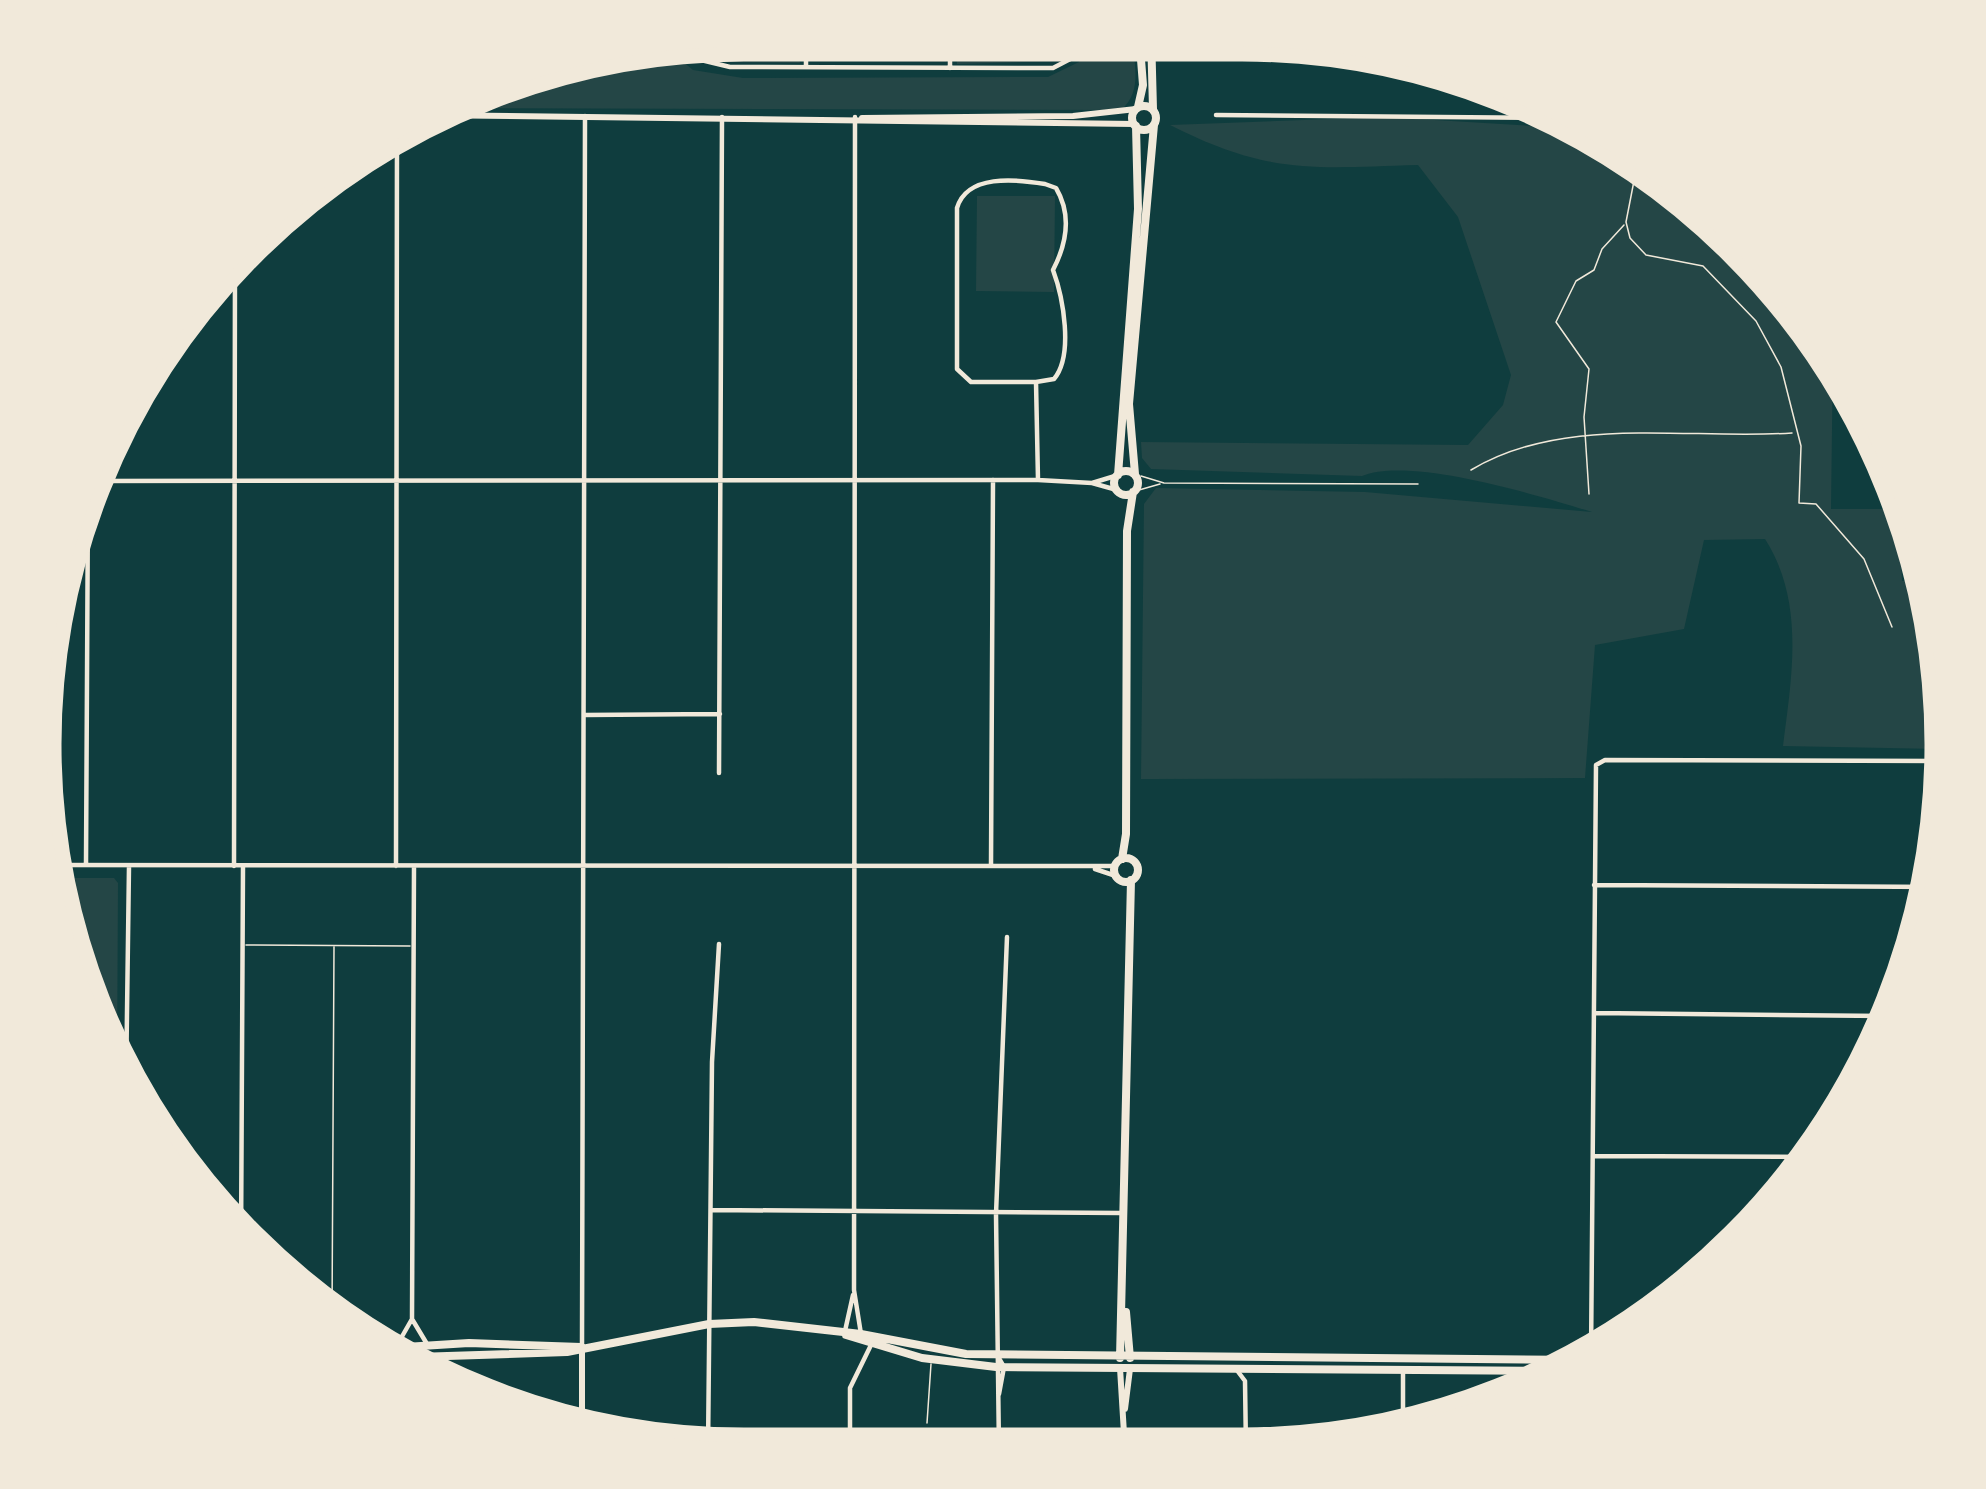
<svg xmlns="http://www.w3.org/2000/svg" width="1986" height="1489" viewBox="0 0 1986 1489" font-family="'Open Sans',sans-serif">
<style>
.green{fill:#244646}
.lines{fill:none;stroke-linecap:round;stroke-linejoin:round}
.path{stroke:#f1e9da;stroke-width:1.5}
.service{stroke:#f1e9da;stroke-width:1.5}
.minor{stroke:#f1e9da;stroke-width:4.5}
.tertiary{stroke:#f1e9da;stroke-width:6}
.secondary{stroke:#f1e9da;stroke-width:6}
.primary{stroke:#f1e9da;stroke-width:8}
.rim{fill:none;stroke:#f1e9da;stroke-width:15}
</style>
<rect width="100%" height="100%" fill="#0f3d3e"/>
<path class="green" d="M820,33H849V46H872L873,33H884V48H907L908,33L946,34V62L816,61Z
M983,34L1034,38L1035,48L1064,49L1067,41L1077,40L1062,61L957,64L956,52L964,51L966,38Z
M1088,34H1132C1133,62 1144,90 1121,110L439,108L533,69H602L664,46L693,70L743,78L1048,77L1079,62Z
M714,37L716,49L797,45L800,63L724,62L681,41Z
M1385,117L1583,129L1637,153L1833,349L1831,509H1899L1902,581H1929L1939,605V749L1783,746C1792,675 1805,602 1765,539L1704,540L1684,629L1595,645L1585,778L1141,779L1144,504L1156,488L1365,492L1592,512C1540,496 1410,456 1362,476L1151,469L1142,458L1141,442L1468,445L1503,405L1511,375L1458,217L1418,165C1311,168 1269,175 1170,125Z
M977,196H1055L1054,292L976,291Z
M114,878L118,883L117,1067L71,974L52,878Z"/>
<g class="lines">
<path class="path" d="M1639,155L1626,222L1630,238L1646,255L1703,266L1756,321L1781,367L1801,446L1799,503L1816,504L1864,559L1892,627
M1471,470C1564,414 1687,440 1792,433
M1589,494L1584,417L1589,369L1556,322L1576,281L1594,270L1602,249L1624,225"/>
<path class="service" d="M1141,476L1164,483L1418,484
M1139,490L1160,484
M246,945L410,946
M332,1317L334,946
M927,1423L931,1364"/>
<path class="minor" d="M676,42L701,60L730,67L1053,68L1076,56L1082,34
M806,45V67
M550,61L605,60L640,47
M950,68V34
M1216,115L1560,118
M855,117L854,1290L861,1334
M1036,382H971L957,369V208C967,174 1015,179 1045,184L1056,188C1072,215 1067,243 1053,270C1063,297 1074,355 1054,379L1036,382L1038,480
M98,481L1038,480L1092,483L1117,490
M1092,483L1115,476
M87,493L98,484L93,471
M584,715L720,714
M719,773L722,117
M49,865L1115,866
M86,865L88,493
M991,865L993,480
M234,866L235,254
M396,866L397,125
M1095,869L1116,876
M1594,885L1938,887
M1595,1013L1885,1016
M126,1086L129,866
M1594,1156L1816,1157
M712,1210L1120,1213
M241,1247L243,866
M412,1319L427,1344
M845,1331L853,1295
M582,1346L585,116
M396,1347L412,1319L414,866
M997,1355L1004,1367L999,1394
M1591,1358L1596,765L1605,760L1939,761
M414,1369L420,1358
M1236,1369L1245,1381L1246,1450
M1403,1434V1372
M708,1450L712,1062L719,944
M850,1450V1388L871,1345
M999,1450L996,1214L1007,937"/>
<path class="tertiary" d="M422,115L1135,124
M862,118L1073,116L1136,109
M582,1426V1347"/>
<path class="secondary" d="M1120,1368L1125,1450
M1125,1409L1130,1369"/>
<path class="primary" d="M1151,34L1153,109
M1132 118a12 12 0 1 1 24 0a12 12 0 1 1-24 0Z
M1138,107L1143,85L1139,34
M1114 483a12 12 0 1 1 24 0a12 12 0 1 1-24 0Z
M1135,474L1129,404L1154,125
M1118,475L1138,209L1136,126
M1114 870a12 12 0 1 1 24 0a12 12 0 1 1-24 0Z
M1122,859L1126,834L1127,531L1133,492
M1126,1312L1130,1358
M846,1335L922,1358L996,1367L1567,1371
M373,1349L469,1343L581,1347
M385,1358L567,1352L709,1324L754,1322L861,1334L966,1354L1588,1360
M1120,1358L1131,880"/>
</g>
<path d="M0 0H1986V1489H0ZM744 54H1242A690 690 0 0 1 1932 744V745A690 690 0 0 1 1242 1435H744A690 690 0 0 1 54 745V744A690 690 0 0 1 744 54Z" fill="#f1e9da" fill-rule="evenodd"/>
<path class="rim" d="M744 54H1242A690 690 0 0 1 1932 744V745A690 690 0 0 1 1242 1435H744A690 690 0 0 1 54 745V744A690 690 0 0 1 744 54Z"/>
</svg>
